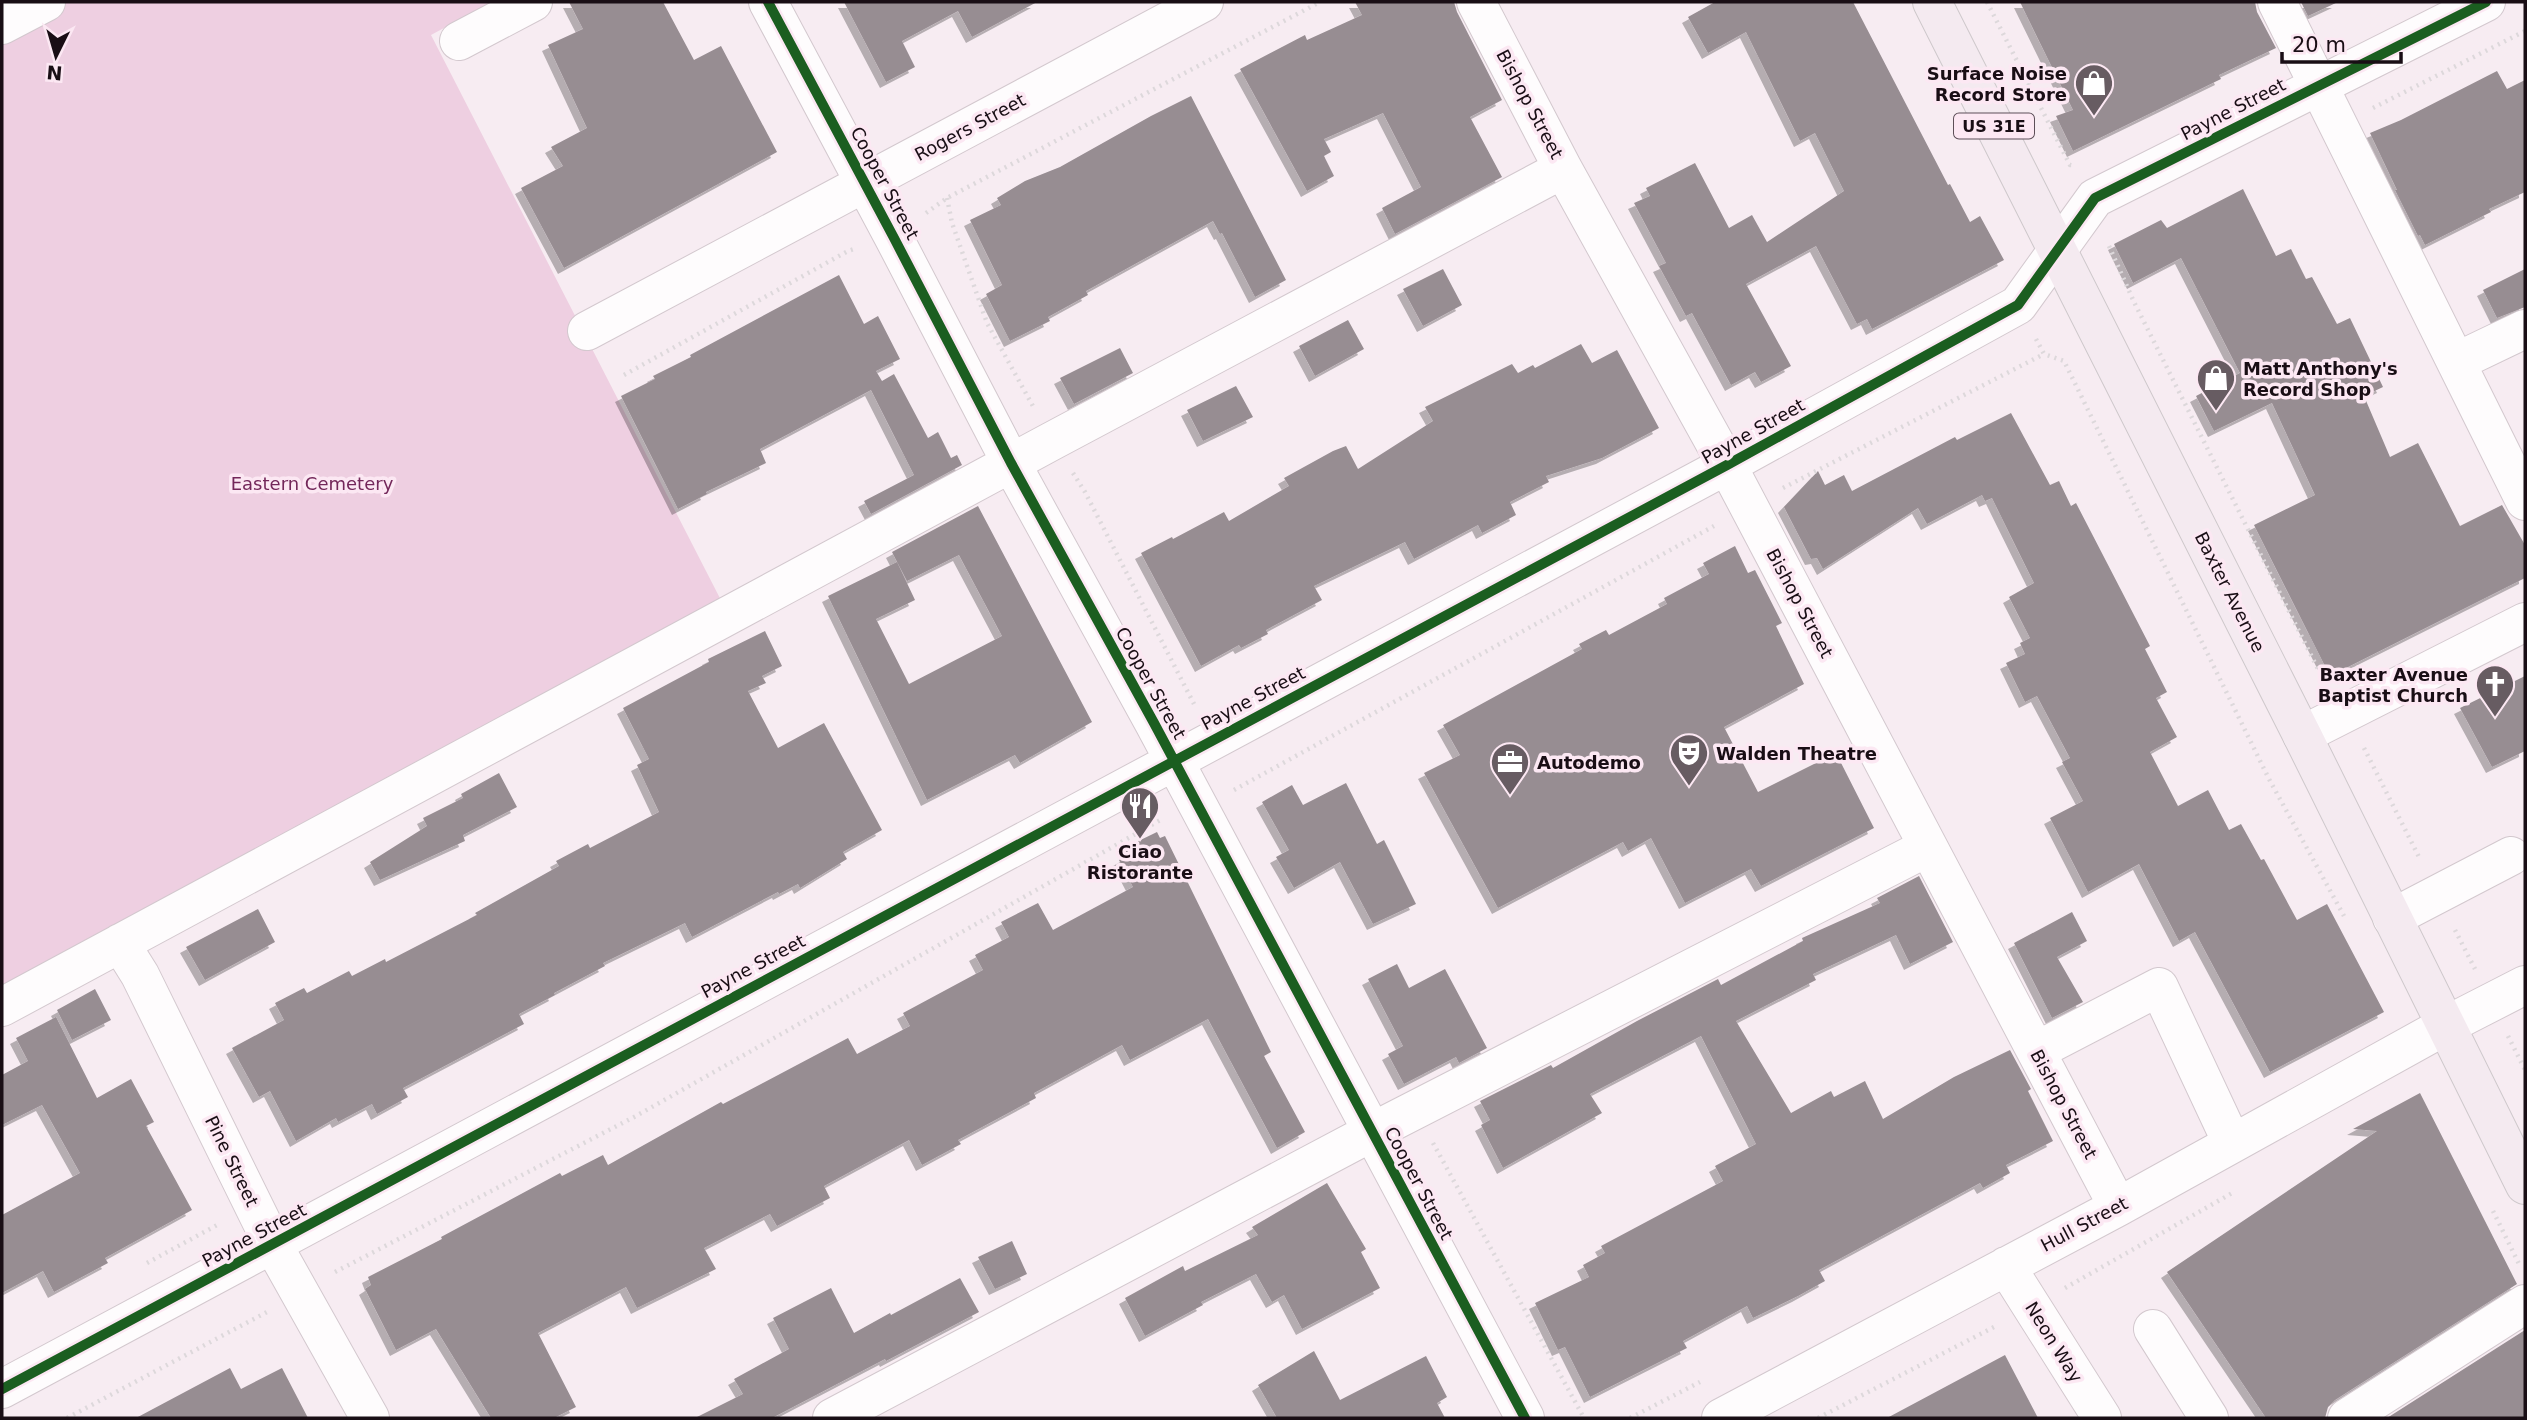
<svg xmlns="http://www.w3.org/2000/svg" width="2527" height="1420" viewBox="0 0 2527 1420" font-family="'DejaVu Sans',sans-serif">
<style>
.green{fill:#eecfe1}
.building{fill:#978d92;filter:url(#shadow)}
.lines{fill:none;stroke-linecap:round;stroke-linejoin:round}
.minor-casing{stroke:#d3c8ce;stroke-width:40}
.major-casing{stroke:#cec8cb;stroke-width:40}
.path{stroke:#ddd8db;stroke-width:4.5;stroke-dasharray:2 5;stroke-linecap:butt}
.minor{stroke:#fefcfd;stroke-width:38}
.major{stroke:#f4eaf0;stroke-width:38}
.cycleway-casing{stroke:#fce8f3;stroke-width:15}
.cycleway{stroke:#1b5e20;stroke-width:10}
.labels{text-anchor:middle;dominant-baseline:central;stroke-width:7;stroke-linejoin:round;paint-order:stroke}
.shield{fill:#fce8f3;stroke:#5d4f58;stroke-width:2}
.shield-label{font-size:16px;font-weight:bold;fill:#190e15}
.poi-label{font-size:18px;font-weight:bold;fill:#190e15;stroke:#fce8f3;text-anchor:start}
.street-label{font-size:18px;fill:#190e15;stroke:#fce8f3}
.park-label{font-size:18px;fill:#73275a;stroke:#fce8f3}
</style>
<defs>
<filter id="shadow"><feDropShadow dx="-6" dy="6" stdDeviation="0" flood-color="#0004"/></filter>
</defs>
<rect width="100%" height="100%" fill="#f7ecf2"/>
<path class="green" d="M2,2H492L431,35L726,610L2,1005Z"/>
<path class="building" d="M569,2H663L694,60L721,46L777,152L564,268L521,188L563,166L551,147L587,128L548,45L583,29Z
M844,2H1037L972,37L958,11L902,41L915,67L886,82Z
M1355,2H1454L1457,12L1502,100L1470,117L1502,177L1395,234L1382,208L1421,187L1383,113L1324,139L1331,152L1324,156L1334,176L1307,191L1240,69L1305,35L1307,40L1362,15Z
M1715,2H1853L1948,185L1950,184L1970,222L1980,216L2004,260L1872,329L1867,319L1857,324L1816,246L1746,284L1791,366L1761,382L1755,372L1731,385L1692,313L1686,316L1659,266L1666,263L1634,203L1650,196L1646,188L1695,163L1729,228L1752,215L1767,242L1844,191L1815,133L1800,141L1746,32L1708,53L1688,17Z
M2020,2H2255L2257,12L2276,48L2219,75L2221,79L2073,151L2056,116L2073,110Z
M2301,2H2338L2308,16Z
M2497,71L2507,89L2525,80V192L2489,209L2491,212L2425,245L2420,235L2418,236L2395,190H2397L2370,133L2401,120Z
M1191,96L1286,280L1255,297L1222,233L1220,234L1213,221L1086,291L1088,295L1048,317L1050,321L1010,341L986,294L1002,285L970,220L1001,205L997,198L1025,181L1060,167L1151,116Z
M2243,189L2276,256L2291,249L2306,279L2312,277L2337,324L2350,318L2383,387L2364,396L2390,457L2418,443L2460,526L2502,505L2525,545V578L2330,676L2254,525L2315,495L2272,403L2214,431L2196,396L2240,373L2181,258L2133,283L2114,244L2161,220L2167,228Z
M1443,269L1462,305L1423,326L1403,289Z
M2525,269V307L2497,318L2483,290Z
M839,275L864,324L878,316L900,359L876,371L882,381L894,374L928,438L938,432L951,458L957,455L962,465L871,514L864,501L914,475L871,390L760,449L766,463L706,492L707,494L678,509L621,396L655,379L653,376L691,357L690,355Z
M1348,320L1364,349L1315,376L1299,346Z
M1581,344L1592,363L1617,350L1659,428L1602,458L1546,476L1549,482L1510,502L1516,515L1482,533L1478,525L1414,559L1405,542L1314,586L1322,600L1266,630L1268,634L1241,648L1239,645L1201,666L1141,553L1172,537L1173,539L1224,512L1229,521L1289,486L1284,478L1333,451L1346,446L1358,469L1433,421L1425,407L1512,364L1518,373L1533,365L1535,368Z
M1120,348L1133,373L1074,404L1060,378Z
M1236,386L1253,417L1203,441L1187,410Z
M2011,413L2050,485L2059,481L2071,506L2076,503L2150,646L2145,649L2167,692L2156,698L2177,737L2150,752L2178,806L2208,790L2229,830L2241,824L2261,860L2264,859L2297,920L2327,904L2384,1012L2270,1072L2195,932L2179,941L2139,864L2088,892L2050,818L2083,801L2062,762L2070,758L2037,696L2025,702L2006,663L2025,654L2020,643L2030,638L2009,597L2034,583L1992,498L1985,501L1982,495L1927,524L1918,508L1823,569L1817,558L1811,559L1784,507L1818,471L1825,485L1844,475L1852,491L1955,437L1957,440Z
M978,506L1092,722L1020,763L1015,755L927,800L828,596L897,562L915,600L876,619L909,684L1002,636L959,555L907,581L892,552Z
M1735,546L1748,573L1755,570L1782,623L1776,626L1804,684L1724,727L1758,792L1836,753L1874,828L1761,886L1751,869L1685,903L1651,838L1628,851L1623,842L1498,908L1424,773L1460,755L1443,725L1582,649L1579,644L1606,630L1609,635L1667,604L1664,598L1709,574L1703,563Z
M765,631L782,666L762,676L766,683L748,691L778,748L824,723L882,830L843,852L847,859L800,888L798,884L779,894L778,892L692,937L685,923L603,963L605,966L554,993L555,995L519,1014L524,1024L403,1088L408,1097L377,1114L372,1104L338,1122L336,1118L296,1141L270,1091L259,1097L232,1048L284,1020L275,1003L304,988L307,993L349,971L352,976L385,959L386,962L477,915L475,913L559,866L556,861L588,844L590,848L659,812L637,765L649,759L623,708L709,662L708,659Z
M2525,676V751L2492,767L2460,708Z
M499,773L517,807L463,835L465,841L380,880L370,862L427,826L423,818L463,798L461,794Z
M1346,783L1377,844L1384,840L1416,904L1373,924L1340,862L1294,888L1276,857L1289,850L1262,802L1292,785L1303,805Z
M1157,832L1160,838L1165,836L1271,1052L1264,1056L1305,1132L1277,1148L1208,1019L1130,1060L1122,1045L1034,1093L1036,1098L958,1140L961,1144L922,1165L909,1140L824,1186L830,1198L777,1226L770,1214L704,1248L716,1269L637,1308L626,1287L538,1333L576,1407L554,1418H491L436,1329L396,1350L365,1289L371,1285L368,1277L442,1239L441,1237L560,1173L562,1176L603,1155L608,1165L721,1102L723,1104L848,1038L857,1054L910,1026L903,1013L983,970L975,955L1009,937L1001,922L1038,903L1053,930L1133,887L1119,860L1128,855L1124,848Z
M1919,876L1953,942L1910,964L1896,935L1813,974L1816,980L1736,1021L1791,1113L1831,1091L1834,1097L1865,1081L1883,1119L1954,1077L2010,1050L2031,1089L2028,1091L2053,1141L2006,1165L2010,1173L1983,1188L1980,1183L1819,1270L1825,1281L1798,1296L1753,1318L1747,1306L1683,1341L1687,1348L1590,1397L1565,1347L1558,1350L1535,1303L1589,1277L1583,1265L1605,1253L1601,1246L1723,1181L1715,1166L1756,1144L1701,1036L1590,1094L1602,1113L1503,1168L1481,1125L1490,1120L1480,1101L1551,1065L1553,1068L1637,1021L1718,979L1721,985L1803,941L1802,938L1880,903L1877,898Z
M258,909L275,942L205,980L186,947Z
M2072,912L2087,941L2057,957L2083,1002L2052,1018L2014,943Z
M1397,964L1409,988L1445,969L1487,1048L1459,1063L1456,1057L1404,1084L1388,1054L1403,1046L1368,979Z
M95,989L111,1020L72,1040L57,1010Z
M56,1017L97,1098L131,1079L154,1122L146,1126L192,1210L105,1258L108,1263L54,1292L43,1271L2,1293V1215L80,1173L42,1105L2,1125V1075L28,1061L16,1038Z
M2420,1093L2517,1284L2335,1400L2328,1407L2325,1418H2266L2167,1272L2377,1131L2353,1129Z
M1327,1183L1366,1249L1361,1252L1380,1288L1302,1329L1284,1295L1272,1302L1256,1274L1201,1302L1203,1305L1145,1336L1125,1298L1183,1266L1185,1271L1258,1235L1252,1227Z
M1012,1241L1027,1274L995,1289L978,1257Z
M960,1278L979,1312L886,1361L885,1359L772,1418H695L743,1394L734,1379L789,1349L773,1318L831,1288L854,1333L890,1313L891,1315Z
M2525,1330V1418H2387Z
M1314,1351L1340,1400L1426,1356L1447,1397L1437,1403L1445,1418H1277L1258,1385Z
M2005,1355L2038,1418H1887Z
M230,1368L241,1389L282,1368L308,1418H136Z"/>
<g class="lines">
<g class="minor-casing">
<path id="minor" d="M768,2L894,238L1011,463L1154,723L1525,1418
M1476,2L1563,169L1727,465L2118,1207
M2277,2L2525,501
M2,25L46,2
M459,41L533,2
M587,331L1204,2
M2456,362L2525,329
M2302,735L2525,622
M2392,918L2511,856
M120,943L140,975L273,1245L370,1418
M2,1007L1052,441L1563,169
M2036,1051L2159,987L2232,1143
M2006,1266L2102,1418
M2153,1329L2209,1418
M2,1389L1727,465L2018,305L2095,198L2486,2
M832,1418L1372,1132L1928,847
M1721,1418L2118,1207L2445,1026L2525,985
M2347,1418L2525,1304"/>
</g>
<g class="major-casing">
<path id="major" d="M1932,2L2302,735L2525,1185"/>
</g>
<path class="path" d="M1987,2L2070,165H2072
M2373,108L2525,31
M947,198L952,223L987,323L1034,408
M926,213L947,198L1320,2
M2109,246L2134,302L2324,681
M2036,339L2044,354L2064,361L2269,779L2344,916
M624,375L848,251L857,248
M1073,473L1085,492L1194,704
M1783,488L2044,354
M2364,748L2420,859
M1234,790L1714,526
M2455,930L2475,969
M2508,1036L2525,1070
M1433,1143L1584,1418
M2493,1211L2520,1266
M147,1263L219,1224
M335,1272L636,1116L1162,819
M2065,1288L2234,1192
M67,1418L267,1312
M1630,1418L1700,1382
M1818,1418L1996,1326"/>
<use href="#minor" class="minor"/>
<use href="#major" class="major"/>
<g class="cycleway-casing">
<path id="cycleway" d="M768,2L894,238L1011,463L1154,723L1525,1418
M2,1389L1727,465L2018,305L2095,198L2486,2"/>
</g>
<use href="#cycleway" class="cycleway"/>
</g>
<defs>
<g id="shop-pin" transform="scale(2.0125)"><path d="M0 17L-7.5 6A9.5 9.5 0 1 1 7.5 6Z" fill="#675c62" stroke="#fce8f3"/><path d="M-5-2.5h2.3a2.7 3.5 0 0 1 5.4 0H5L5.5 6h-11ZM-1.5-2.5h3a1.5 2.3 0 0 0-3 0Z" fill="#fff"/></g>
<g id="church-pin" transform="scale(2.0125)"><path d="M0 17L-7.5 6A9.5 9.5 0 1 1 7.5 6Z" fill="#675c62" stroke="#fce8f3"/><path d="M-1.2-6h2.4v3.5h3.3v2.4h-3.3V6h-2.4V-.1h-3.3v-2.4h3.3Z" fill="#fff"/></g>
<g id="theatre-pin" transform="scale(2.0125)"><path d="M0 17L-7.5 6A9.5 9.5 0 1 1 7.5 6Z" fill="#675c62" stroke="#fce8f3"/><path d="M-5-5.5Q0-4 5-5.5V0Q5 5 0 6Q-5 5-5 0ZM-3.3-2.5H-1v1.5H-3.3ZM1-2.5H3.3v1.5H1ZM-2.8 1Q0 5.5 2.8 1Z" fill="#fff"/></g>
<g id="office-pin" transform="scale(2.0125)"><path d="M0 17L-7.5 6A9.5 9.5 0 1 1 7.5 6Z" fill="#675c62" stroke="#fce8f3"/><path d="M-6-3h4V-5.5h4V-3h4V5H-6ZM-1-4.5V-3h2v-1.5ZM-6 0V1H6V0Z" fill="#fff"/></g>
<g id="restaurant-pin" transform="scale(2.0125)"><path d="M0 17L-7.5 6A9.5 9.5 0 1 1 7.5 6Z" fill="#675c62" stroke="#fce8f3"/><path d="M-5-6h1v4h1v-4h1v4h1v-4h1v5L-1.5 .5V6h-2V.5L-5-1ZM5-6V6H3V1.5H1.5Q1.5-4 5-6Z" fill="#fff"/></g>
</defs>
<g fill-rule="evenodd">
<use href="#shop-pin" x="2094" y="83"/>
<use href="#shop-pin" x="2216" y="378"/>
<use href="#church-pin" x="2495" y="684"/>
<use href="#theatre-pin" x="1689" y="753"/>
<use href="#office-pin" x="1510" y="762"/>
<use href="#restaurant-pin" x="1140" y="806"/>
</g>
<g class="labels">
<rect class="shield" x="1954" y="113.5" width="80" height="25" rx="5"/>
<g class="shield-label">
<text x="1994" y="126">US 31E</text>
</g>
<g class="poi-label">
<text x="2067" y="73" text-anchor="end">Surface Noise<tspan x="2067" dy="21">Record Store</tspan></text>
<text x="2243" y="368">Matt Anthony's<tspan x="2243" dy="21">Record Shop</tspan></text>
<text x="2468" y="674" text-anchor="end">Baxter Avenue<tspan x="2468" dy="21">Baptist Church</tspan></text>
<text x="1716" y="753">Walden Theatre</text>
<text x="1537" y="762">Autodemo</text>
<text x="1140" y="851" text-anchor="middle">Ciao<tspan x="1140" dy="21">Ristorante</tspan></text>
</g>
<g class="street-label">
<text transform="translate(1530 104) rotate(62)">Bishop Street</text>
<text transform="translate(2233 109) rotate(-27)">Payne Street</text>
<text transform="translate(970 127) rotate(-28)">Rogers Street</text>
<text transform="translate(885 183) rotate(62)">Cooper Street</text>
<text transform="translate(1753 431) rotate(-29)">Payne Street</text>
<text transform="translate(2230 592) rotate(63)">Baxter Avenue</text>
<text transform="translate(1800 603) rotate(62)">Bishop Street</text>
<text transform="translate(1151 683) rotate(61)">Cooper Street</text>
<text transform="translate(1253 698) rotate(-28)">Payne Street</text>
<text transform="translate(753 966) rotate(-28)">Payne Street</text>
<text transform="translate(2064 1104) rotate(62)">Bishop Street</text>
<text transform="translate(232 1161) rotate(64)">Pine Street</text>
<text transform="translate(1419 1183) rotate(62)">Cooper Street</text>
<text transform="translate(2084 1224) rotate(-28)">Hull Street</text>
<text transform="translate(254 1235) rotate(-28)">Payne Street</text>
<text transform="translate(2054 1342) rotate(58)">Neon Way</text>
</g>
<g class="park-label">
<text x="312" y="483">Eastern Cemetery</text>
</g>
</g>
<rect width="2527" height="1420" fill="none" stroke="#190e15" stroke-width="7"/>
<g transform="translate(56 56) rotate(185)" stroke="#fce8f3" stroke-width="5" paint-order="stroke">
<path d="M0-5L12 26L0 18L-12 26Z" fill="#190e15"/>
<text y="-10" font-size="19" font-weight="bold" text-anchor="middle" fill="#190e15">N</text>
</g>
<path d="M2282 52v10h119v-10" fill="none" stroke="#190e15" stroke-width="3.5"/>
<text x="2292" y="52" font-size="21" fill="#190e15" stroke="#fce8f3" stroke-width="5" paint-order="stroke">20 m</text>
</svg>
